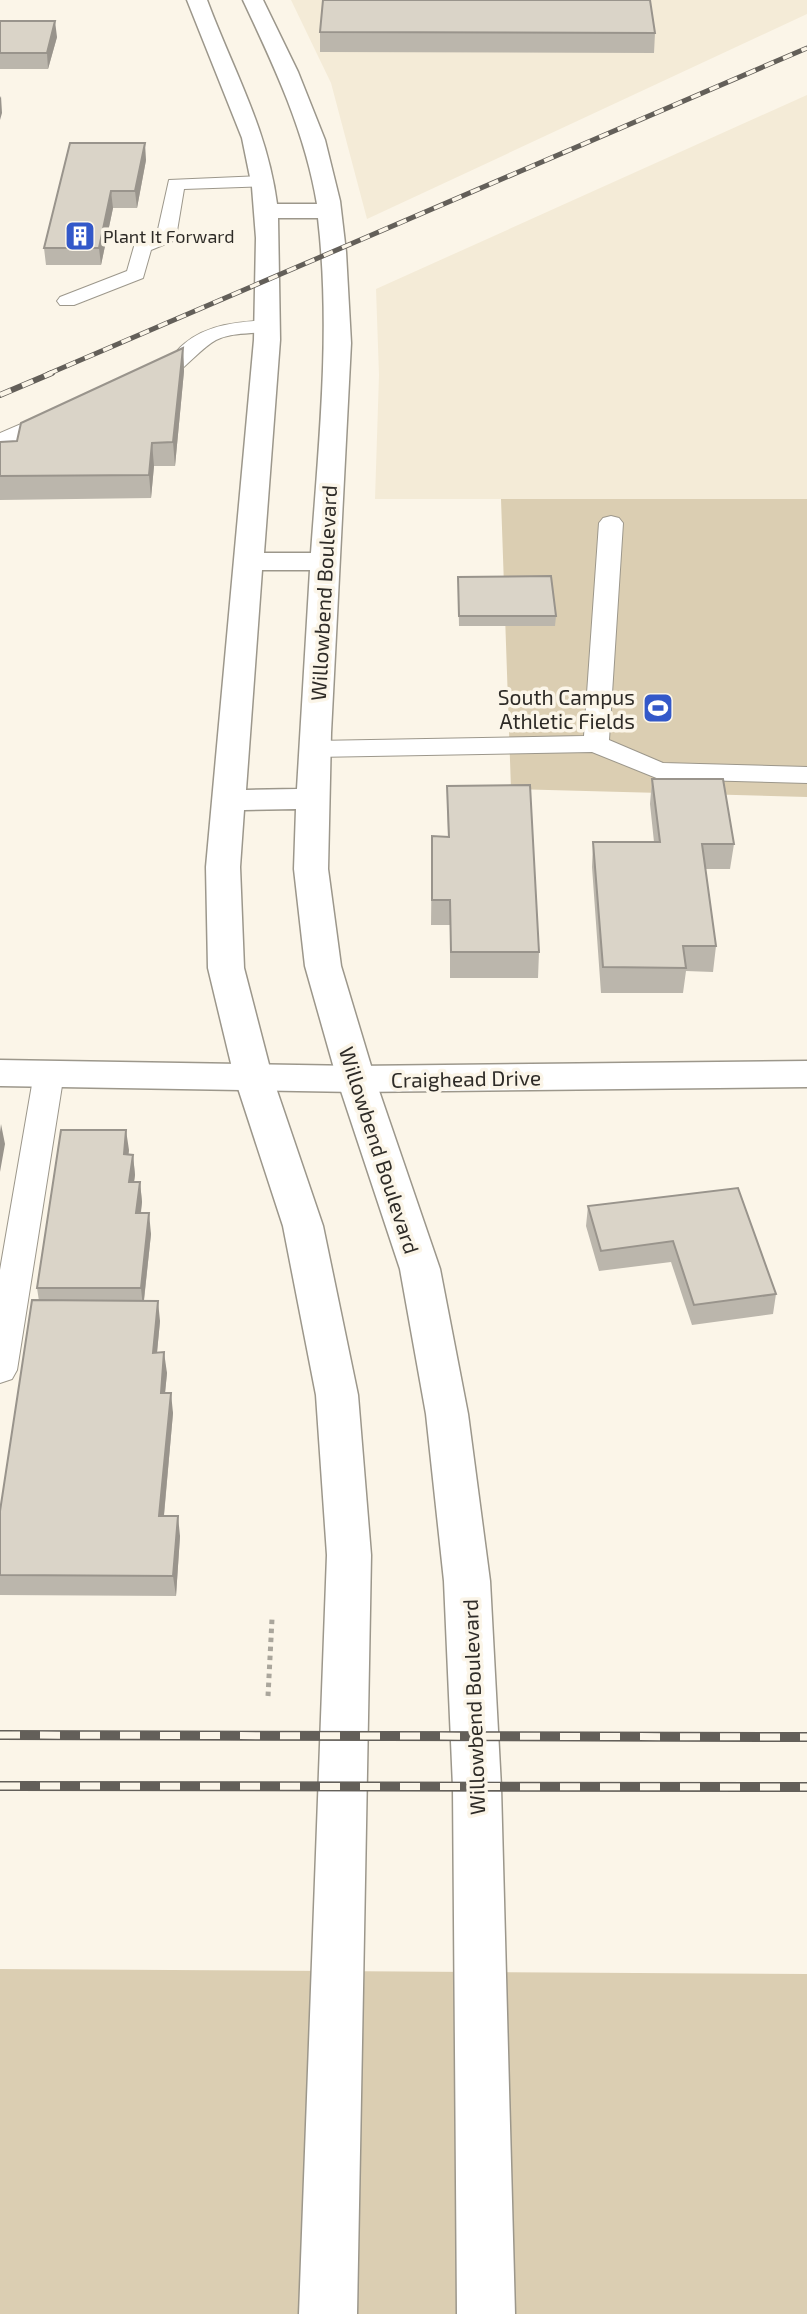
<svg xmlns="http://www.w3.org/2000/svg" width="807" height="2314" viewBox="0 0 807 2314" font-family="'Exo 2',sans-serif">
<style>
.built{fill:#f4ebd7}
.green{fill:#dbceb2}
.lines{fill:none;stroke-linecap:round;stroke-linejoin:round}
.lane-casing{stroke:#9c978b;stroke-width:2}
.street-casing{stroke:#9c978b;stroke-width:3}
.secondary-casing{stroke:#9c978b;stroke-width:3}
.path{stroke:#aaa69c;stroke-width:5;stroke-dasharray:4.5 4.5;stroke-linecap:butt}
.lane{fill:#fff;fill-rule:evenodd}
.street{fill:#fff;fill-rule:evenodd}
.secondary{fill:#fff;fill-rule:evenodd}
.rail-far2-casing{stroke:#635f59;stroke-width:5}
.rail-far1-casing{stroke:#635f59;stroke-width:6}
.rail-casing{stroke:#635f59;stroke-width:10}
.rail-far2{stroke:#fbf5e8;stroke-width:3.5;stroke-dasharray:10;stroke-linecap:butt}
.rail-far1{stroke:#fbf5e8;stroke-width:4.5;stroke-dasharray:12;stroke-linecap:butt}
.rail{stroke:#fbf5e8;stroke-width:7;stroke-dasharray:20;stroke-linecap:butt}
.wall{fill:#bbb6ac}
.shaded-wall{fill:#99948c}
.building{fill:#dad4c8;stroke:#99948c;stroke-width:2}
.labels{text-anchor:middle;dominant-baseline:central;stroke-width:7;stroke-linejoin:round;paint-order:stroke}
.far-poi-label{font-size:18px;fill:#2e2b27;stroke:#fbf5e8;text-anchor:start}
.street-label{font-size:21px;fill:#2e2b27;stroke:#fbf5e8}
.poi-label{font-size:21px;fill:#2e2b27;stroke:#fbf5e8;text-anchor:end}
</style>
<rect width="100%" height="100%" fill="#fbf5e8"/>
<path class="built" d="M291,0H807V14L367,219L331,83Z
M807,95V499H375L379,375L376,289Z"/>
<path class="green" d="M501,499H807V797L511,789Z
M0,1969L807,1974V2314H0Z"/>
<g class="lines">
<g class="lane-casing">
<path id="lane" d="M261,176L268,178L270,182L268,186L184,189L176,237L173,241L151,250L143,278L74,305H60L57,301L60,297L127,271L135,243L157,234L169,180Z
M268,320L275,322L278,326L275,330C256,335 235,331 216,340C192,353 171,392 139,385L136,380C144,369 159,368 169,360C175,355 178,348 184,344C208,324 238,322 268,320Z
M56,409L64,411L67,416L64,421L0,448V433Z
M611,516L619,518L623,523L609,740L663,763L807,767V783L659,779L592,752L315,757L306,755L302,749L306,743L315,741L584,736L599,523L603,518Z
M49,1063L60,1066L64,1073L17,1370L12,1379L0,1383V1270L34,1073L38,1066Z"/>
</g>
<g class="street-casing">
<path id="street" d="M0,1060L356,1066L807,1061V1087L356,1092L0,1086Z"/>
</g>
<g class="secondary-casing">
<path id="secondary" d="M187,0H207C233,70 267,128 277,204H317C305,131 274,66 243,0H263L298,72L325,140L340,201L346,252L351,343L331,733L328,869L341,966L375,1079L440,1269L468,1414L490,1581L501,1787L515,2314H457L453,1787L444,1581L426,1414L400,1269L337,1079L305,966L294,869L296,809L244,810L240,867L244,968L272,1076L323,1226L358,1395L371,1555L357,2314H299L327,1555L316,1395L283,1226L234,1076L208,968L206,867L254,340L256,238L252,187L242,138ZM278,218H318C331,330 319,441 311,553H264L280,340ZM262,570H310L297,789L246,790Z"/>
</g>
<path class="path" d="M268,1696L272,1619"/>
<use href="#lane" class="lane"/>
<use href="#street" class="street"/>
<use href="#secondary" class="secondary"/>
<g class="rail-far2-casing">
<path id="rail-far2" d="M48,374L807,48"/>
</g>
<g class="rail-far1-casing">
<path id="rail-far1" d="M0,395L52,373"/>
</g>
<g class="rail-casing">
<path id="rail" d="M0,1735L807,1737
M0,1786L807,1787"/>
</g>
<use href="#rail-far2" class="rail-far2"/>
<use href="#rail-far1" class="rail-far1"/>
<use href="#rail" class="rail"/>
</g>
<path class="wall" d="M0,21L57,37L48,69H0Z
M320,32L655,33L654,53L320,52Z
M146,160L137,208H113L101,265H46L44,248Z
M183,348L184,371L175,466H154L151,498L0,500V442L17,441Z
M458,577L556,616L555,626H459Z
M652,779L734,844L730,869H705L716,946L713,972L686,971L683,993H601L592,867L593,842H654L650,804Z
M447,786L539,952L538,978H450V925H431L432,836L448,837Z
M129,1150L128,1155H133L135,1175L134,1182H140L142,1202L141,1213L151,1234L144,1301L160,1321L157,1353L167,1373L165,1393L173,1413L164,1516L180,1536L176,1596L0,1595V1511L39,1301L37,1288Z
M738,1188L776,1294L773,1314L692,1325L671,1262L599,1271L586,1226L588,1206Z"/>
<path class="shaded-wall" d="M55,21L57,37L48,69L47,53Z
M1,96L2,113L0,120V98Z
M145,143L146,160L137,208L135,191Z
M111,191L113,208L101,265L99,248Z
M183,348L184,371L175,466L173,442Z
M152,443L154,466L151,498L149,475Z
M1,1124L5,1144L0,1172V1132Z
M126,1130L129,1150L126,1175L124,1154Z
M133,1155L135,1175L131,1202L129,1182Z
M140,1182L142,1202L138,1233L136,1213Z
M149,1213L151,1234L143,1308L141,1288Z
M158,1301L160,1321L155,1373L153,1353Z
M164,1352L167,1373L163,1413L161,1393Z
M171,1393L173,1413L162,1536L159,1516Z
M178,1516L180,1536L176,1596L173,1576Z"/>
<path class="building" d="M323,0H650L655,33L320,32Z
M0,21H55L47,53H0Z
M70,143H145L135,191H111L99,248H44Z
M183,348L173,442L152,443L149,475L0,476V442L17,441L21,423Z
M551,576L556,616H459L458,577Z
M652,779H723L734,844H702L716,946H683L686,968L603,967L593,842H660Z
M530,785L539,952H451L450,900H432V836L449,837L447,786Z
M61,1130H126L124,1154L133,1155L129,1182H140L136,1213H149L141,1288H37Z
M738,1188L776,1294L694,1305L673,1241L601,1251L588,1206Z
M32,1300L158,1301L153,1353L164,1352L161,1393H171L159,1516H178L173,1576L0,1575V1511Z"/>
<defs>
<g id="building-square" transform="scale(1.575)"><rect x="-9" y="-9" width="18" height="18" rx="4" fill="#3358c9" stroke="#fbf5e8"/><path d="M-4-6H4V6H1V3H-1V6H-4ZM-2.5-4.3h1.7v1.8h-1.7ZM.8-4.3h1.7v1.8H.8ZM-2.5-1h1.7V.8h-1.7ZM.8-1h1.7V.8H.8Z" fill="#fff"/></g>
<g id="stadium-square" transform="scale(1.575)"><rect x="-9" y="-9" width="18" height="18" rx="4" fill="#3358c9" stroke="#fbf5e8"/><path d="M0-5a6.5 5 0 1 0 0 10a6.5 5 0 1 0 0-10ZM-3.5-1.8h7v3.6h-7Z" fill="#fff"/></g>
</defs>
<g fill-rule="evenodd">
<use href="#building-square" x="80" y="236"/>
<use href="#stadium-square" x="658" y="708"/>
</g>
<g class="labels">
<g class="far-poi-label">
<text x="103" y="236">Plant It Forward</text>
</g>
<g class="street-label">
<text transform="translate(323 593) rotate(-87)">Willowbend Boulevard</text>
<text transform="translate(466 1078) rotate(-1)">Craighead Drive</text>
<text transform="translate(380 1150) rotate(72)">Willowbend Boulevard</text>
<text transform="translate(473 1707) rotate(-92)">Willowbend Boulevard</text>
</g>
<g class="poi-label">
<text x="635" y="696">South Campus<tspan x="635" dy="24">Athletic Fields</tspan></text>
</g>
</g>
</svg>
